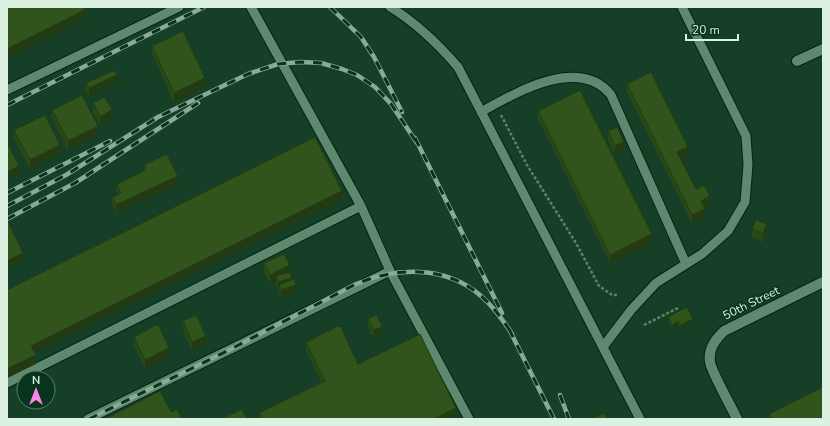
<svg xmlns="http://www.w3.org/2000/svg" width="830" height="426" viewBox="0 0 830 426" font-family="'Nunito Sans',sans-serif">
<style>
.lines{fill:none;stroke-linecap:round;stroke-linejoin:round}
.service-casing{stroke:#042412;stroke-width:11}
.minor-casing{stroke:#042412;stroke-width:12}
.tertiary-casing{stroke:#042412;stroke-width:12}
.path{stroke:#5f826d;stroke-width:2.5;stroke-dasharray:3 2;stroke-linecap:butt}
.service{stroke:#5f896e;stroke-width:9}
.minor{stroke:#5f896e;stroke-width:10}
.tertiary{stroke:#5f896e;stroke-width:10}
.rail-casing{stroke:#8ba997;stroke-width:4.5}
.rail{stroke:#08341d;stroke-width:3;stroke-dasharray:9;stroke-linecap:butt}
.wall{fill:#294817}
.shaded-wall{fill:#223b13}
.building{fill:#30541b;stroke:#223b13}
.labels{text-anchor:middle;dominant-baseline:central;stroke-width:3;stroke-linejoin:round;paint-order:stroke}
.street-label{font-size:12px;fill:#dbf1e2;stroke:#08341d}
</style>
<rect width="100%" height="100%" fill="#153f27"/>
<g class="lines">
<g class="service-casing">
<path id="service" d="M251,7L361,206L391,273L469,419
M390,7C417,23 438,44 458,67L640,419
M7,90L179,7
M481,112C515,93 579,55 611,95L686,264
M603,347L631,310L656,283L702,254L728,231L745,202L748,165L746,136L682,7
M7,383L361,206
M88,419L390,271"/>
</g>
<g class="minor-casing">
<path id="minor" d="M797,61L823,49"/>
</g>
<g class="tertiary-casing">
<path id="tertiary" d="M737,419C732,408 711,371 710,362C708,349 715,340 724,331L823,282"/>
</g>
<path class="path" d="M501,115L527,165L576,243L599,286L612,295H618
M644,325L678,308"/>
<use href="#service" class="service"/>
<use href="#minor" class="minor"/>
<use href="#tertiary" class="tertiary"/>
<g class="rail-casing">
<path id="rail" d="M330,7L361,37L374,57L402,112
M7,105L204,7
M415,138L502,313
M7,193L110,141
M7,206L66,175L158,117L248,74L278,64L301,62L321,63L342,69L357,75L375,87L391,104L417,143
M7,219L75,183L198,103
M509,329L554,419
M560,395L569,419
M89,419L227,351L356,284C396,267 446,265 481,296C494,307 503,320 512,334"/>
</g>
<use href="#rail" class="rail"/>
</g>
<path class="wall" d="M152,46L205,87L174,102L152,54Z
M86,83H117L89,97L86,91Z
M627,84L688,155L681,159L696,189L710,205L704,208L705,217L692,224L627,92Z
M93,103L112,118L100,125L93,112Z
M52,110L98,135L68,150L52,118Z
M538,111L652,243L610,263L538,119Z
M14,130L60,153L30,169L14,138Z
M608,131L624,151L615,155L608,140Z
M144,165L178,184L116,213L112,206V198L118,195L117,192V184L144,171Z
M752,229L767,233L763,242L752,238Z
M264,263L290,272L296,293L281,299L279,293V291L276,285V280L270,284L264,272Z
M668,317L693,322L681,328L678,325L672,328L668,320Z
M368,318L382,335L373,339L368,327Z
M183,321L206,345L192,350L183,330Z
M134,337L169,356L145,369L134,345Z
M306,342L358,364L456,417L451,419H259V413L321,382L306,350Z
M769,414L823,419H769Z"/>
<path class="shaded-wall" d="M85,10V19L7,58V49Z
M117,75V83L89,97V88Z
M205,78V87L174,102V93Z
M112,110V118L100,125V117Z
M98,126V135L68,150V141Z
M624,142V151L615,155V146Z
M60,145V153L30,169V160Z
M688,147V155L677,161V152Z
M19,166V174L7,180V172Z
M178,176V184L116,213V205Z
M342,191V200L31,354V346Z
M710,196V205L701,209V201Z
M705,209V217L692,224V215Z
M767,224V233L763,242V233Z
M652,234V243L610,263V255Z
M23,253V261L7,269V261Z
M290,265V274L276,276V280L270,284V275Z
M292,278V286L296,285V293L281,299V290L279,285L278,291V282Z
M693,319V322L681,328V325Z
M678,321V325L672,328V325Z
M382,327V335L373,339V330Z
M206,336V345L192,350V342Z
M169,348V356L145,369V360Z
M36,355V364L7,378V369Z
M456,408V417L451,419H434Z"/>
<path class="building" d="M7,7H84L85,10L7,49Z
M183,31L205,78L174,93L152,46Z
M115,70L117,75L89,88L86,83Z
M651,72L688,147L677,152L696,189L704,185L710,196L701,201L705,209L692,215L627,84Z
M580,90L652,234L610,255L538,111Z
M82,95L98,126L68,141L52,110Z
M105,97L112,110L100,117L93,103Z
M45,115L60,145L30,160L14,130Z
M617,127L624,142L615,146L608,131Z
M315,137L342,191L31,346L36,355L7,369V290Z
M8,144L19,166L7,172V145Z
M167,154L178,176L116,205L112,198L121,193L117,184L146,170L144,165Z
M7,219L23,253L7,261Z
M756,220L767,224L763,233L752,229Z
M284,254L290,265L270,275L264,263Z
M290,272L292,278L278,282L276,276Z
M294,279L296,285L281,290L279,285Z
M687,307L693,319L681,325L678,321L672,325L668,317Z
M196,315L206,336L192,342L183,321Z
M377,315L382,327L373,330L368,318Z
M158,324L169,348L145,360L134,337Z
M338,326L341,327L358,364L420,334L456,408L434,419H262L259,413L325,381L306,342Z
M823,387V418L821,419H772L769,414Z
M160,391L171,412L177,409L182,419H105Z
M242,409L247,419H221Z
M604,413L607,419H592Z"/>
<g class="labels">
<g class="street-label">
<text transform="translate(751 303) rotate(-26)">50th Street</text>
</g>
</g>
<rect width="830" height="426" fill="none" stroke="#dbf1e2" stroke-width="16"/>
<g transform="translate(36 390)"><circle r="19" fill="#08341d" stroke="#5c806c"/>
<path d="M0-3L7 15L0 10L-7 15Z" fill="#fc86e3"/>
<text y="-6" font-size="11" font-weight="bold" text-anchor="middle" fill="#dbf1e2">N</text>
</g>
<path d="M686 34v6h52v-6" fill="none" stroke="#dbf1e2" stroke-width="2"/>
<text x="692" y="34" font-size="12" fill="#dbf1e2" stroke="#08341d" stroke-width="3" paint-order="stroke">20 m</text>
</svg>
